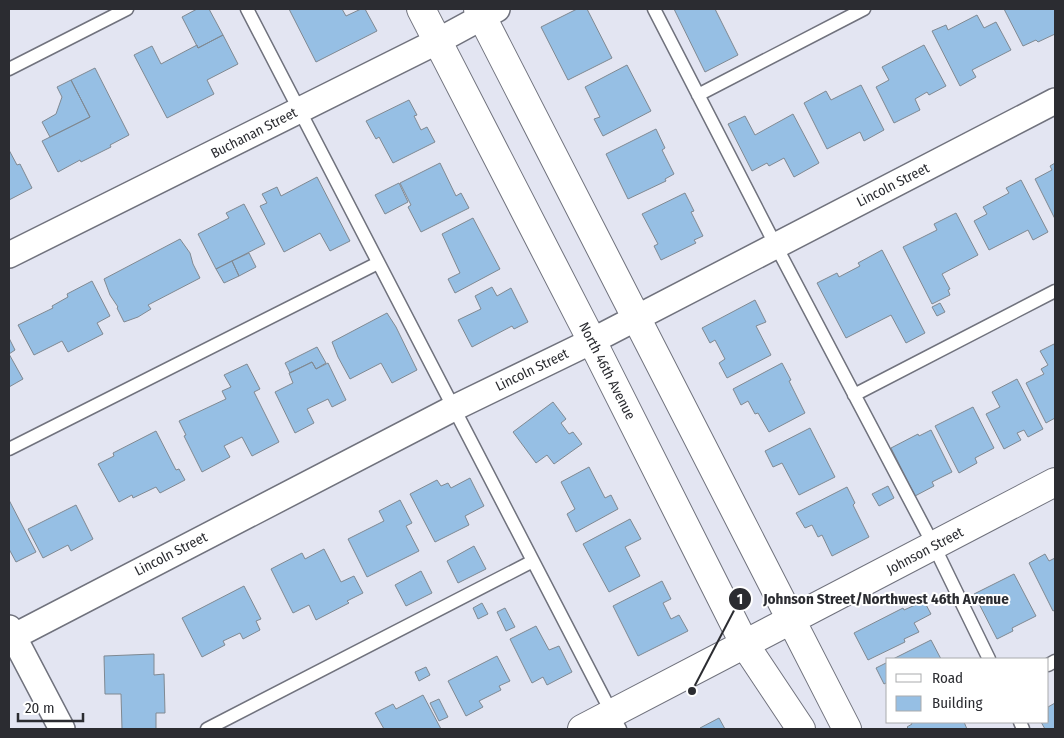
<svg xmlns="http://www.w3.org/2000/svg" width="1064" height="738" viewBox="0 0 1064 738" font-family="'Fira Sans Condensed',sans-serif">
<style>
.building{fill:#96bfe4;stroke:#808992}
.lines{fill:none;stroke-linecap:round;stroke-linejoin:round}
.lane-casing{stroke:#70727d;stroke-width:15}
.street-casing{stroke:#70727d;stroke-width:28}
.secondary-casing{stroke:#70727d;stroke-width:30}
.lane{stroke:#fff;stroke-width:12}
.street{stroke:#fff;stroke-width:25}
.secondary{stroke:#fff;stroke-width:28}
.labels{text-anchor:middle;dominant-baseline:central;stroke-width:4;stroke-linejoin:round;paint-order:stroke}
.street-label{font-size:14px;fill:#2b2c31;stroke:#fff}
.leader{fill:none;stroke:#2b2c31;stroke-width:2}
.callout-dot{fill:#2b2c31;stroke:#fff;stroke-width:2}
.mark-label{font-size:15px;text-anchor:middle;font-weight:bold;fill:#fff}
.callout-label{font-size:15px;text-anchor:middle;font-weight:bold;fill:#2b2c31;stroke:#fff;stroke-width:4;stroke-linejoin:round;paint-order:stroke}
</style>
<rect width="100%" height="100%" fill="#e3e5f2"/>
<path class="building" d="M197,9H209L223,35L198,48L182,17Z
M289,9H342L346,16L361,9H365L377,31L316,62Z
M577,9H587L612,58L568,80L541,27Z
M674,9H715L738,55L705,72Z
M1004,9H1055V34L1038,42L1036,40L1023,46Z
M977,15L984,28L996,22L1011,50L972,70L976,77L960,86L932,31L946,25L948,30Z
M223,35L238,64L207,80L214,94L167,118L134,55L152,46L161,64L197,45L198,48Z
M924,45L946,86L929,95L927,92L915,99L920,110L894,123L876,87L889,80L882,67Z
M627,65L651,111L603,136L594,119L600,117L585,87Z
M95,68L129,135L110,145L111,147L81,162L80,160L58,172L42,141L90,117L71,80Z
M71,80L90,117L50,137L42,122L56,114L62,97L57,87Z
M861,85L884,130L864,141L860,132L827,149L804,103L826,91L831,100Z
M409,100L417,115L414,116L421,130L427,127L435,142L393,163L379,137L376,139L366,121Z
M793,114L819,163L794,177L784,158L769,166L767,163L752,171L728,124L745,116L755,135Z
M656,129L665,148L662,150L674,174L665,179L666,181L628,199L606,154Z
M9,150L17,165L20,164L32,188L9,200Z
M440,163L456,196L461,193L469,208L421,232L408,207L411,205L400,183Z
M1055,163V219L1035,179L1052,170L1050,166Z
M317,177L350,241L330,251L320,233L284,252L260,206L267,203L262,194L277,187L281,196Z
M1021,180L1048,232L1033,240L1028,230L989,250L974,221L987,214L983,207L1009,193L1006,188Z
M399,183L408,202L385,214L375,195Z
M685,193L694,211L691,212L703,236L694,240L696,243L661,260L654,246L658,244L642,214Z
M244,204L265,244L216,269L198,234L229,218L226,213Z
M956,213L978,255L942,274L950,289L948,290L950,295L932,304L903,247L937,230L934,224Z
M473,218L500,269L455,293L448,279L460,273L442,234Z
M180,239L190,253L193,264L200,278L148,305L151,309L138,317L124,322L117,308L118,307L110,295L104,279Z
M882,250L925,333L906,343L891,315L846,338L817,283L837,273L839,277L860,266L858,263Z
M249,253L256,267L239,276L232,261Z
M232,261L239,276L224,283L216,269Z
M92,281L110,316L97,323L103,334L68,352L62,341L34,355L18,325L53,308L52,306L68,297L67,294Z
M492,287L497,296L511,288L528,322L514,329L512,326L472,347L458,320L481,309L475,296Z
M755,300L766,322L756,326L771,355L727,378L719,363L725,359L715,340L710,343L702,328Z
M940,303L945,312L937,316L932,307Z
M387,313L396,327L417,370L392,383L381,363L350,379L338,357L332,342Z
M9,338L15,350L9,354L23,379L9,387Z
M1054,344L1055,348V418L1046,423L1026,383L1044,374L1041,369L1048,365L1040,351Z
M317,347L326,363L316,369L312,362L290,373L285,363Z
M312,362L316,369L328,363L346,400L332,407L328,399L307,409L314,423L295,433L275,392L293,383L289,373Z
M782,363L791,380L789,381L805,413L769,432L758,413L755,414L748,401L741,405L733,389Z
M247,364L260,389L254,392L279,442L252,456L242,437L224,446L230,457L202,472L184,436L186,435L179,421L226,399L222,391L231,387L224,375Z
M1017,379L1043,429L1028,437L1024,430L1017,433L1021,440L1004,449L986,414L1000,407L992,392Z
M553,402L566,419L561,423L569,434L573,432L582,444L554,464L547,455L536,463L513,432Z
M973,407L994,448L975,458L977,463L959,473L935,426Z
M810,428L835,477L799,495L782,463L773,467L765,451Z
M931,430L952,472L932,482L934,486L915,496L891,448L918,434L919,436Z
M156,431L176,470L179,469L185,480L160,493L156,487L133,498L132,495L119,502L98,464L114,456L113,453Z
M589,467L605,498L611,495L618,509L576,532L567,514L575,509L561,482Z
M470,478L484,506L465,516L469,525L435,542L410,494L437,480L441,486L448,483L451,488Z
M888,486L894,498L879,506L872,494Z
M847,487L855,503L853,505L869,537L832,556L822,535L818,537L812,525L805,528L796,513Z
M9,500L36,552L16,562L9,549Z
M400,500L412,523L406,526L419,551L367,577L348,539L384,521L379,511Z
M76,505L93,539L71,551L68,545L43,558L28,529Z
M630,519L641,539L625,547L640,576L609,592L583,544Z
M474,546L486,569L458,583L447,561Z
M324,549L341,582L354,576L363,593L347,601L349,603L316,620L309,605L293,613L271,569L302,553L305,559Z
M1045,554L1049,561L1055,558V610L1053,611L1029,563Z
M421,571L432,593L406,606L395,585Z
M1014,574L1036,616L1012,628L1013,631L997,639L974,594Z
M662,581L671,599L663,603L671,619L679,615L688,631L638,656L613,606Z
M244,586L261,619L256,621L260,630L243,639L240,633L223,641L225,645L202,657L182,618Z
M924,601L931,614L914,623L919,632L904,639L905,642L868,660L854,633L903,608L904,610Z
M482,603L488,614L478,619L473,608Z
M505,608L515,627L506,631L497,612Z
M536,626L549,650L559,646L572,672L547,685L543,677L532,683L510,639Z
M931,640L941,659H893Z
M154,654V675L164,674L165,713H156V729H122L121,694H105L104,656Z
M497,656L510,681L499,686L501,690L479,701L483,707L466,716L448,681Z
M888,662V682L884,684L876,668Z
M426,667L430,675L419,681L415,672Z
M423,695L441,729H384L375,713L393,704L396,709Z
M439,699L448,717L439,721L430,703Z
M1055,703V729H1045L1041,722H1048V707Z
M719,718L725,729H701L700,728Z
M911,722H964L967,729H909L907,727L912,724Z"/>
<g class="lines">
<g class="lane-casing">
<path id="lane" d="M247,9L620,729
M654,9L776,246L934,546L989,659
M9,69L127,9
M698,95L864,9
M854,395L1055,291
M9,449L378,263
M1048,665L1055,661
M1020,722L1023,729
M207,729L533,561"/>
</g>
<g class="street-casing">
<path id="street" d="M9,255L438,41L497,9
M9,628L62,729
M9,639L454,408L592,341L1055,101"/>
</g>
<g class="secondary-casing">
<path id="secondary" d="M421,9L592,341L745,645L801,729
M478,9L847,729
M582,729L1055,482"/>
</g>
<use href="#lane" class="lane"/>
<use href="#street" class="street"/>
<use href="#secondary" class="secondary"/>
</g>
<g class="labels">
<g class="street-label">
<text transform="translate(254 133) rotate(-27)">Buchanan Street</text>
<text transform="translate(893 185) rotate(-27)">Lincoln Street</text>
<text transform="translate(532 370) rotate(-26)">Lincoln Street</text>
<text transform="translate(607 371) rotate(63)">North 46th Avenue</text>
<text transform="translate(925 551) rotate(-28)">Johnson Street</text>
<text transform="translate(171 554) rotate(-27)">Lincoln Street</text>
</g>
</g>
<path class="leader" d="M692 691L740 599"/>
<g class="callout-dot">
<circle cx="692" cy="691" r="5"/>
<circle cx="740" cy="599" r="12"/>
</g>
<g class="mark-label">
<text x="740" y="604">1</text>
</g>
<g class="callout-label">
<text x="886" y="604">Johnson Street/Northwest 46th Avenue</text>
</g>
<rect width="1064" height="738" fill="none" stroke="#2b2c31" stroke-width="20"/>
<rect x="886" y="658" width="162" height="65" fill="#ffffff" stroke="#aaabad"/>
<rect x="896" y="674" width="25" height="8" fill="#ffffff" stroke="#aaabad"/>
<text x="932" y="683" font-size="15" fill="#2b2c31">Road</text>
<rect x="896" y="696" width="25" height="15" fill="#96bfe4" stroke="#aaabad"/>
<text x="932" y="708" font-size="15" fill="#2b2c31">Building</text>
<path d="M18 713v8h65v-8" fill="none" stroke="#2b2c31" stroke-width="2.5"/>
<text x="25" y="713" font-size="15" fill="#2b2c31" stroke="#ffffff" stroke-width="4" paint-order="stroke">20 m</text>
</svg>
